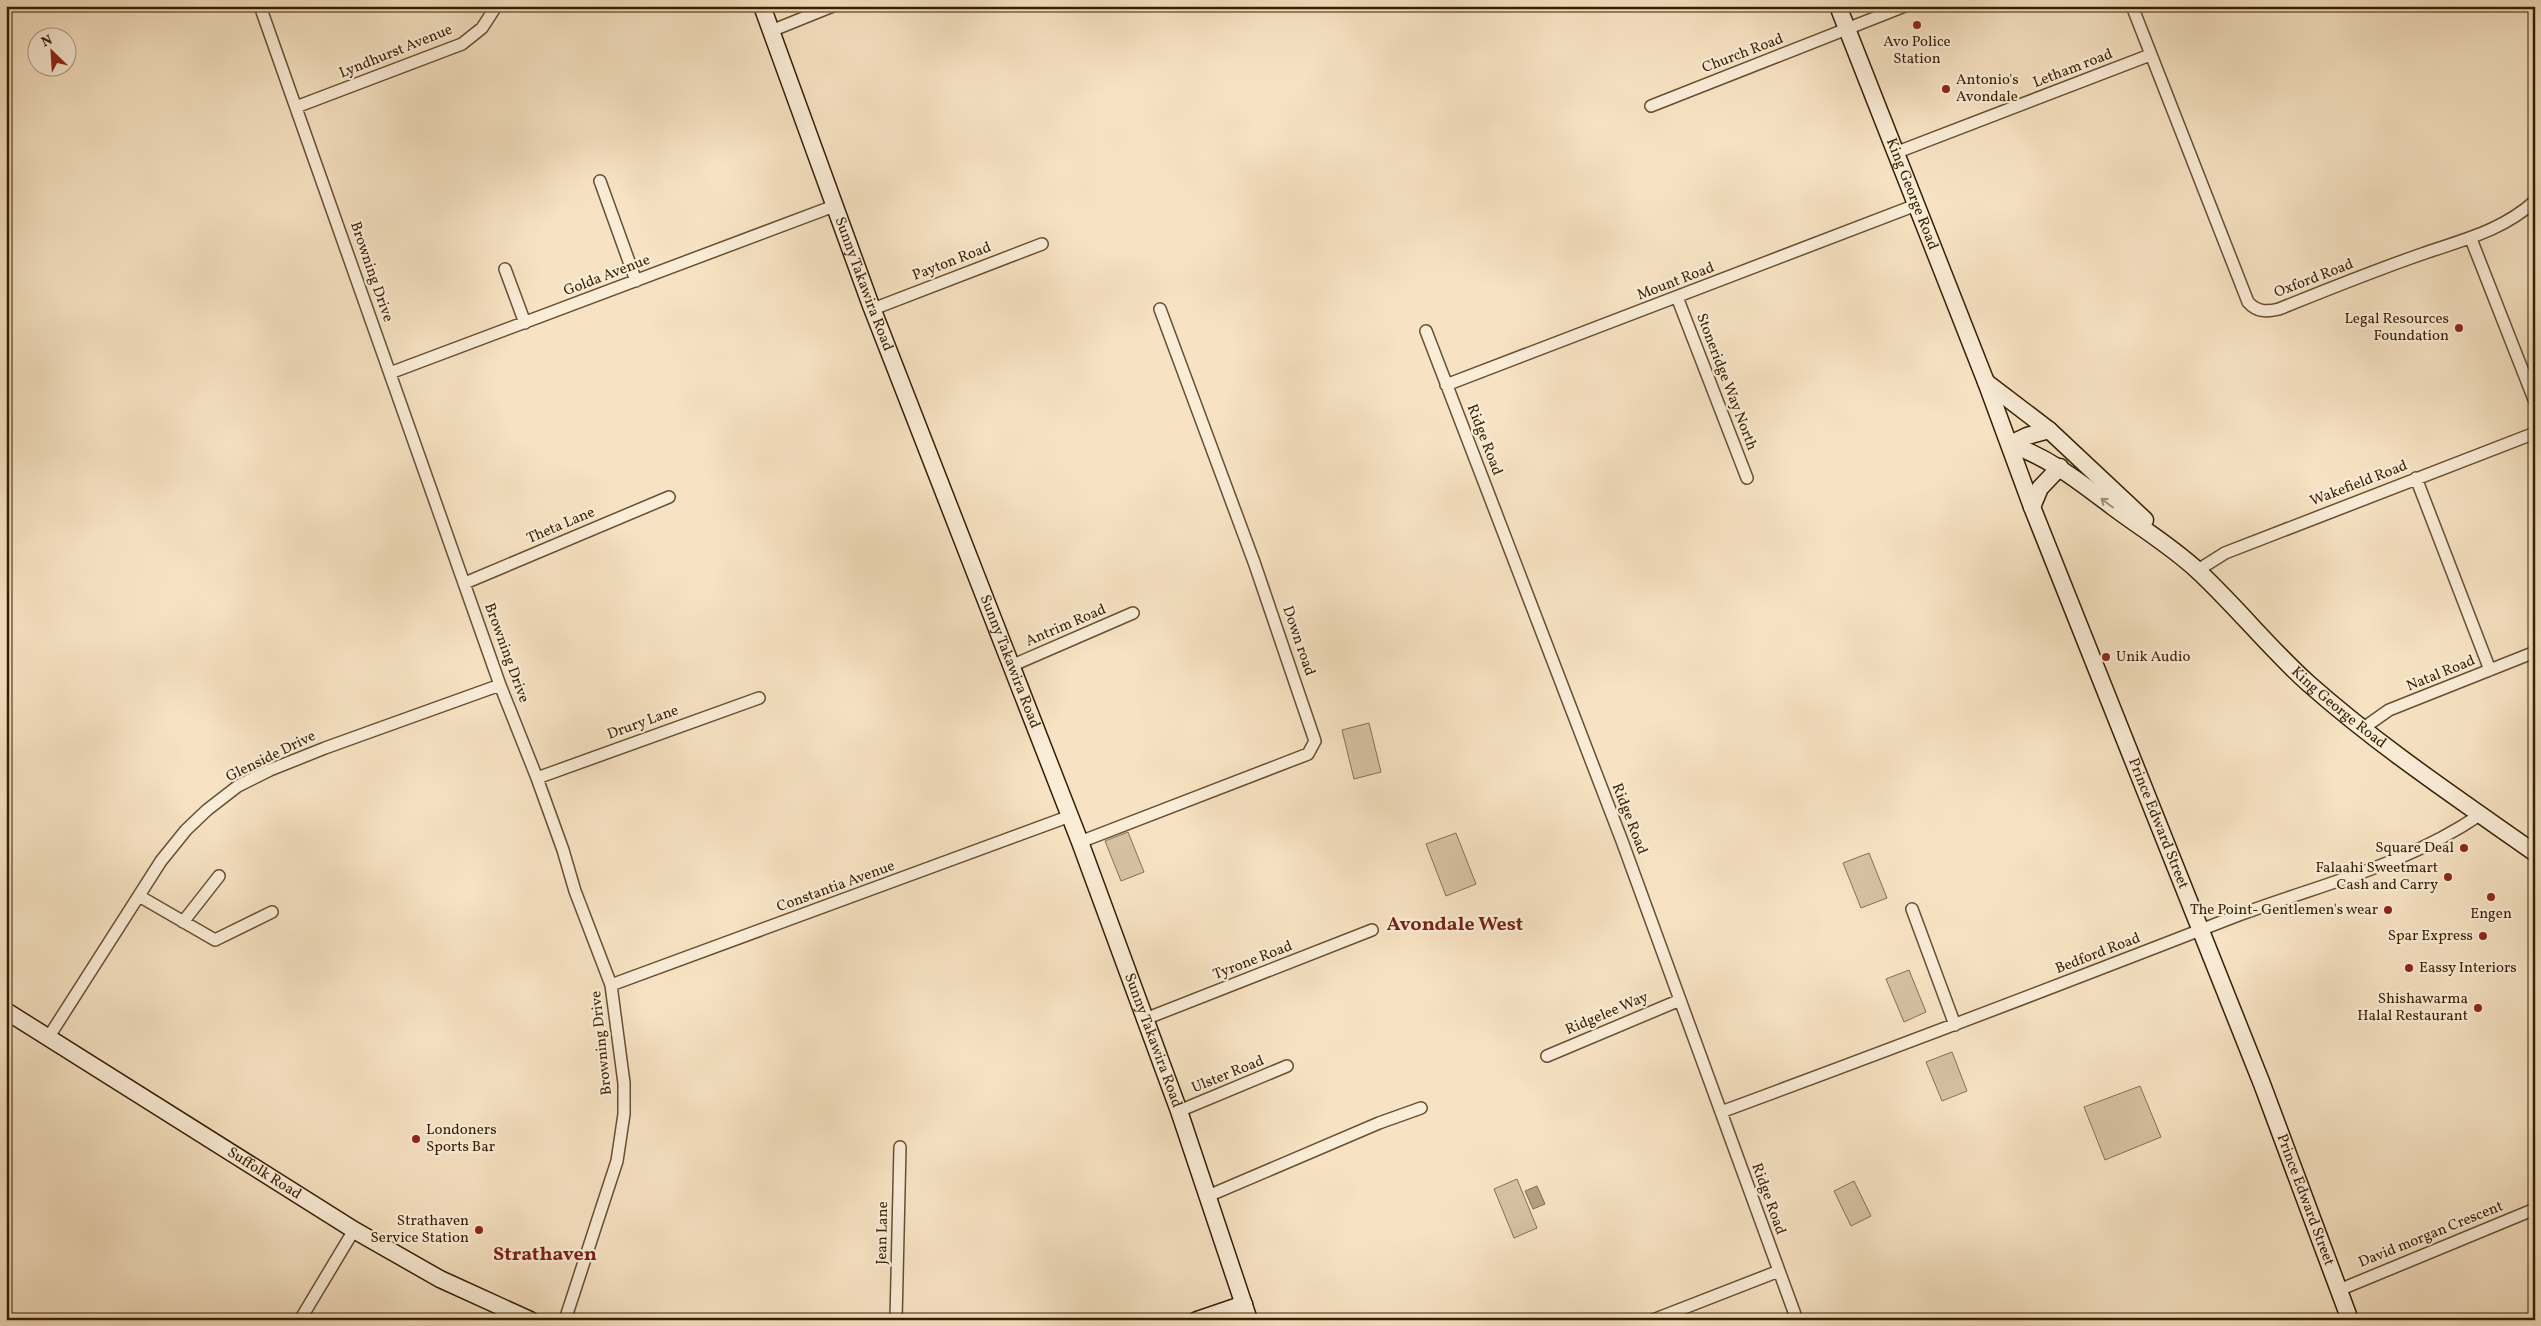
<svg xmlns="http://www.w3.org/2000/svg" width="2541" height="1326" viewBox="0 0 2541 1326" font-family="Vollkorn,serif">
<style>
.green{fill:#d6c2a2;stroke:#867051}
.water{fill:#b6a081;stroke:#836c4d}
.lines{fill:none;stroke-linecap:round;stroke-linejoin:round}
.street-casing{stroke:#674f31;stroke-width:14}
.secondary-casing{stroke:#371e00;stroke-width:19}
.street{stroke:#faedd8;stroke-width:11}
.secondary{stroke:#faedd8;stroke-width:16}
.oneway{stroke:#a29077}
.poi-dot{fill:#8f2418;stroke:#faedd8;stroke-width:2}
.labels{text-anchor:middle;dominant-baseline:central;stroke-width:4.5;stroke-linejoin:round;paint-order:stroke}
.poi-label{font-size:15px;fill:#371e00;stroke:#faedd8;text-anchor:end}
.street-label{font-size:15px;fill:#371e00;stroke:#faedd8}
.district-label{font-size:20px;font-weight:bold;fill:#7a1f14;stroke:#faedd8}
</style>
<rect width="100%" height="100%" fill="#f7e3c3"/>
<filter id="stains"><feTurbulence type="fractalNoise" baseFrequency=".004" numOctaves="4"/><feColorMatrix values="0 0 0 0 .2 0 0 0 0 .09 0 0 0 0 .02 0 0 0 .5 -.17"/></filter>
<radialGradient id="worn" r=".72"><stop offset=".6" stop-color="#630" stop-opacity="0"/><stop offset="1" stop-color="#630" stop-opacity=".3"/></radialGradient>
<path class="green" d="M1369,723L1381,772L1354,779L1342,730Z
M1128,832L1144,872L1121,881L1105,841Z
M1456,833L1476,884L1446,896L1426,844Z
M1869,853L1887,898L1861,908L1843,863Z
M1909,970L1926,1012L1904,1022L1886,979Z
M1952,1052L1967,1091L1942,1101L1926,1062Z
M2140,1086L2161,1137L2105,1160L2084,1107Z
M1517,1179L1537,1228L1514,1238L1494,1189Z
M1854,1181L1871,1216L1851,1226L1834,1191Z"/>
<path class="water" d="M1537,1186L1545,1204L1533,1209L1525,1191Z"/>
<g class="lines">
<g class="street-casing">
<path id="street" d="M260,6L500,685L537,778L563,850L575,891L611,985L624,1083V1114L617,1161L565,1320
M2132,6L2248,302C2257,312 2266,312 2279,309C2326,290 2373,271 2422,254C2462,240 2502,231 2535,201
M771,31L833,6
M1651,106L1905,6
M296,107L462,44L482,28L495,8
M1895,153L2150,55
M600,181L636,281
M2471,239L2535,402
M505,269L525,323
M1677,297L1747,478
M873,309L1042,244
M1426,331L1622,841L1797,1320
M390,373L834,206
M1446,385L1916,205
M2416,478L2490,670
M2198,570L2225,553L2535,433
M465,583L669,497
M1011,666L1133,613
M2362,729L2389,710L2535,652
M537,778L759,698
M1080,842L1308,754L1315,741L1254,562L1160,309
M139,896L215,940L272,912
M1912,909L1955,1025
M183,922L219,876
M611,985L1070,816
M1145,1019L1372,930
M48,1038L161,861L186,830L207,810L238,786L270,770L325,748L500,685
M1547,1056L1680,1000
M1179,1111L1287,1066
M1721,1112C1894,1048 2067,982 2239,915C2322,884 2407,865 2481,814
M1208,1196L1379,1123L1421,1108
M2339,1290L2535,1209
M300,1320L354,1230
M896,1320L900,1147
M1653,1320L1779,1271"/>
</g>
<g class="secondary-casing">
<g id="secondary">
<path id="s1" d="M762,6L870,303L1080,842L1179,1111L1249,1320"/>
<path id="s2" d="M1838,6L1986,382L2032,507L2262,1084L2350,1320"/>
<path d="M1986,382L2049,430L2145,520"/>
<path id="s3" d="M2010,444C2050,458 2080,482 2113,507C2141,528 2171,546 2197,570C2236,606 2269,648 2308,683C2379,746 2457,798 2535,853"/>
<path d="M2010,444L2027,436L2049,430"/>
<path d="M2032,507L2040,488L2060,467"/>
<path id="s4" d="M6,1011L354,1230L440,1279L530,1320"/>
<path d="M1197,1320L1244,1304"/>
</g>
</g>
<use href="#street" class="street"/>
<use href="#secondary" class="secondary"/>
</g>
<defs><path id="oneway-shaft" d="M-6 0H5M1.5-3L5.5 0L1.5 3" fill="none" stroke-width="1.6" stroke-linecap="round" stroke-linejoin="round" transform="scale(1.25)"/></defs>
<use class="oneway" href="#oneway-shaft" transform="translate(2107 503) rotate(-143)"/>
<g class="poi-dot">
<circle cx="1917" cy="25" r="5"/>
<circle cx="1946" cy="89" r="5"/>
<circle cx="2459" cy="328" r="5"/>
<circle cx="2106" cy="657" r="5"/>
<circle cx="2464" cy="848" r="5"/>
<circle cx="2448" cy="877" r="5"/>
<circle cx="2491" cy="897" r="5"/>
<circle cx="2388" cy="910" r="5"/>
<circle cx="2483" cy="936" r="5"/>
<circle cx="2409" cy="968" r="5"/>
<circle cx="2478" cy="1008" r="5"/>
<circle cx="416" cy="1139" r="5"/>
<circle cx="479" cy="1230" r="5"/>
</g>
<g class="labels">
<g class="poi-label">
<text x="1917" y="42" text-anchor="middle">Avo Police<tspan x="1917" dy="17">Station</tspan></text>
<text x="1956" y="80" text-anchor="start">Antonio's<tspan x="1956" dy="17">Avondale</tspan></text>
<text x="2449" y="319">Legal Resources<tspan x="2449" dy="17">Foundation</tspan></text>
<text x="2116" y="657" text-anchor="start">Unik Audio</text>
<text x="2454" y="848">Square Deal</text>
<text x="2438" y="868">Falaahi Sweetmart<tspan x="2438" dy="17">Cash and Carry</tspan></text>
<text x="2378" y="910">The Point- Gentlemen's wear</text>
<text x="2491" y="914" text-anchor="middle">Engen</text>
<text x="2473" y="936">Spar Express</text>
<text x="2419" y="968" text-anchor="start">Eassy Interiors</text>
<text x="2468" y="999">Shishawarma<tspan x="2468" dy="17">Halal Restaurant</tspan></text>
<text x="426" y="1130" text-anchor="start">Londoners<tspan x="426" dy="17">Sports Bar</tspan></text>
<text x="469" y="1221">Strathaven<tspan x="469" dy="17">Service Station</tspan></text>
</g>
<g class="street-label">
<text transform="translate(396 52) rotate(-22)">Lyndhurst Avenue</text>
<text transform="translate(1743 54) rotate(-21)">Church Road</text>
<text transform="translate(2073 69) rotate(-21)">Letham road</text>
<text stroke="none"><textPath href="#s2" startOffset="202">King George Road</textPath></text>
<text transform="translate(952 262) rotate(-21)">Payton Road</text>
<text transform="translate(371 272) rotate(71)">Browning Drive</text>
<text transform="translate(607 276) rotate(-21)">Golda Avenue</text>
<text transform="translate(2314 279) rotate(-21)">Oxford Road</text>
<text transform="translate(1676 282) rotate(-21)">Mount Road</text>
<text stroke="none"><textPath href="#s1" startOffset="296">Sunny Takawira Road</textPath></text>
<text transform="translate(1726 382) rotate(69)">Stoneridge Way North</text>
<text transform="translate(1484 440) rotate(69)">Ridge Road</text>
<text transform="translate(2359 484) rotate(-21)">Wakefield Road</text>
<text transform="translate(561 526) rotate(-23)">Theta Lane</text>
<text transform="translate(1066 626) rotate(-23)">Antrim Road</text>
<text transform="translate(1298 641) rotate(71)">Down road</text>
<text transform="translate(506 653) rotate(70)">Browning Drive</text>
<text stroke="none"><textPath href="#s1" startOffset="701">Sunny Takawira Road</textPath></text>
<text transform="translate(2441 674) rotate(-22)">Natal Road</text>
<text stroke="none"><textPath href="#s3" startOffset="424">King George Road</textPath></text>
<text transform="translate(643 723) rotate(-20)">Drury Lane</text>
<text transform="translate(271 757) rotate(-26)">Glenside Drive</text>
<text transform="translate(1629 819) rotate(69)">Ridge Road</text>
<text stroke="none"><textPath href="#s2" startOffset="878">Prince Edward Street</textPath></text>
<text transform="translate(836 887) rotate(-20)">Constantia Avenue</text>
<text transform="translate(2098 954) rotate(-21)">Bedford Road</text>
<text transform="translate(1253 961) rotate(-21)">Tyrone Road</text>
<text transform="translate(1607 1014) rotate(-23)">Ridgelee Way</text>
<text stroke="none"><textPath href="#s1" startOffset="1106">Sunny Takawira Road</textPath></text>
<text transform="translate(602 1043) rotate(-96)">Browning Drive</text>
<text transform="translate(1228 1075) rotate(-22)">Ulster Road</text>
<text stroke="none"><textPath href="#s4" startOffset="305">Suffolk Road</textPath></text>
<text transform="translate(1768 1199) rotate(70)">Ridge Road</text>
<text stroke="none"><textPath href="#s2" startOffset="1282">Prince Edward Street</textPath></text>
<text transform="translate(883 1233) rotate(-89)">Jean Lane</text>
<text transform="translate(2431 1235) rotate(-22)">David morgan Crescent</text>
</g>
<g class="district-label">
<text x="1455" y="925">Avondale West</text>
<text x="545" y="1255">Strathaven</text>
</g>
</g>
<rect width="2541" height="1326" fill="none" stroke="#f7e3c3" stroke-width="25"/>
<rect x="8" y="8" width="2526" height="1311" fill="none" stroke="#371e00" stroke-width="2.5"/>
<rect x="12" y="12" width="2516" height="1301" fill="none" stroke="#371e00"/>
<g transform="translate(52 52) rotate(335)"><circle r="24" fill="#faedd8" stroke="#ac9a82"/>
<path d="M0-4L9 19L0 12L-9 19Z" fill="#8f2418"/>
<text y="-8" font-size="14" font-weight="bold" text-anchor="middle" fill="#371e00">N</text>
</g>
<rect width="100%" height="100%" filter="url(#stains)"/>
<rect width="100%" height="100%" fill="url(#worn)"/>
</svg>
